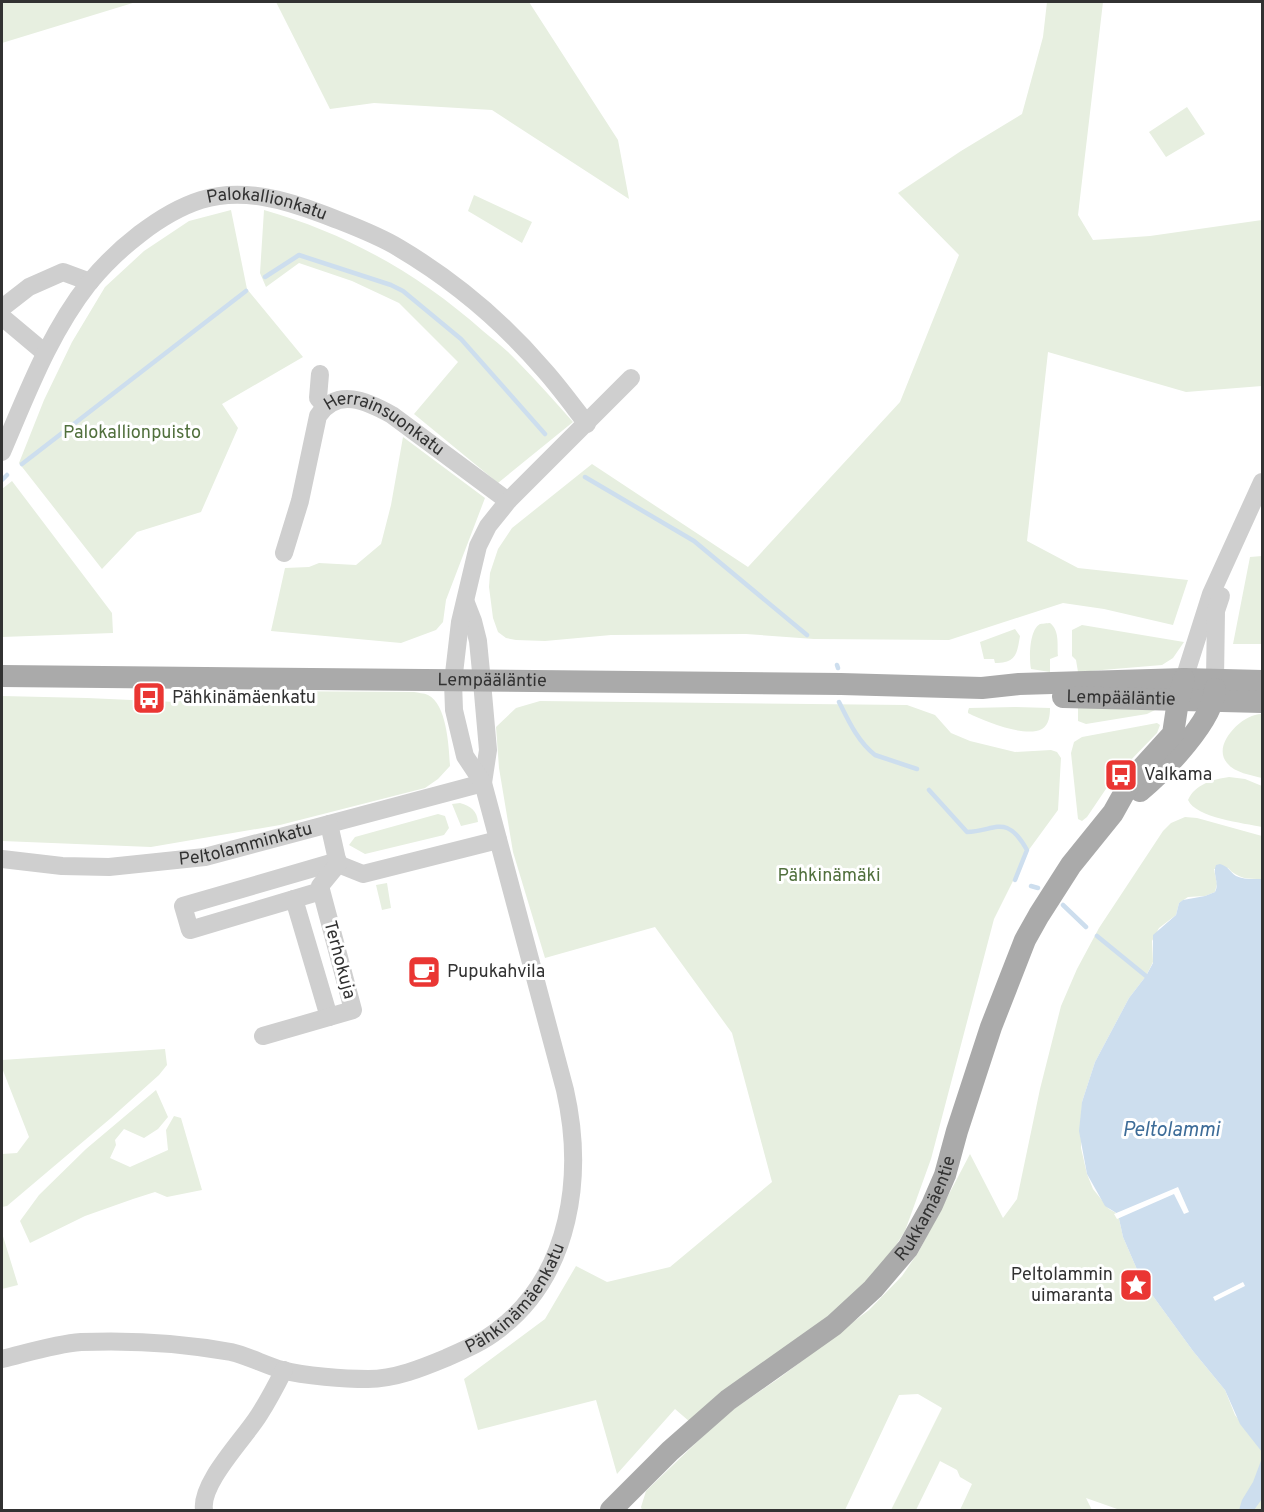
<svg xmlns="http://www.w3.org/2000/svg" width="1264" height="1512" viewBox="0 0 1264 1512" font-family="Overpass,sans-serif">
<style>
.green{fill:#e7efe0}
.water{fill:#cddeee}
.pier{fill:#fff}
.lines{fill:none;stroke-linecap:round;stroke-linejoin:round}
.stream{stroke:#cddeee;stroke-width:4.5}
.minor{stroke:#cfcfcf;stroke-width:18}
.major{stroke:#aaa;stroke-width:22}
.labels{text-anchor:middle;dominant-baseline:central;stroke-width:6;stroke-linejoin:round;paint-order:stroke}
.street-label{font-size:18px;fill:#323232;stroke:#fff}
.park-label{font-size:18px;fill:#51703d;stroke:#fff}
.poi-label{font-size:18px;fill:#323232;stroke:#fff;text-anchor:start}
.water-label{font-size:20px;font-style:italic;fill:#3d6c98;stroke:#fff}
</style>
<rect width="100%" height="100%" fill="#fff"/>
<path class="green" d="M2,2H136L2,43Z
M276,2H529L618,140L629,199L492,110L374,103L330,109Z
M1047,2H1103L1078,215L1093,240L1150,236L1262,220V386L1186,392L1048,352L1027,541L1078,568L1188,580L1173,625L1104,609L1063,603L949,640L814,639L746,634L611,635L545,641L516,640L506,638L498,632L493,618L489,587L490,573L498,549L512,528L592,464L748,567L900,402L959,255L898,193L961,151L1022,114L1043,37Z
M1187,107L1205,134L1166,157L1149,132Z
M474,195L532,222L522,243L468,211Z
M231,210L247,289L303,357L222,404L238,428L201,512L137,532L102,569L19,463L44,400L72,342L105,287L144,251L189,221Z
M264,210C346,233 419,274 483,331C495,341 507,350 517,361C537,381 555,402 573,422L498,483L414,414L458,362L399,303L352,281L299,263L266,287L260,273Z
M403,437L485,498L446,600L443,622L436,630L401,643L271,631L285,568L309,567L319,563L356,565L381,544L391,505Z
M12,481L112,613L113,633L2,637V489Z
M1262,556V644H1233L1250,557Z
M1050,623C1060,631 1057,645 1058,656L1050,659V672L1031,669C1029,659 1029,630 1040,624C1041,624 1048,623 1050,623Z
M1082,625L1184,642L1173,658L1162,665L1078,672L1076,660L1072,656V630Z
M1015,629L1020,636C1017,654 1016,663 995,663L994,659H984L980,642Z
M239,691L414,692C418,693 424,693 428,695C447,704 449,748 450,766L438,779L425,788L280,825L151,847L2,841V696L87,698L176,702L208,694Z
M540,701L907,705L935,715L951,733L970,741L1015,752L1051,750L1057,752L1061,758L1058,810L1028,851L994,919L931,1159L905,1231L877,1275L851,1299L690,1422L675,1409L617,1474L596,1400L478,1430L464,1379L545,1319L576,1266L607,1282L670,1267L772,1182L732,1033L655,927L545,958L513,852L499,768L496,727L516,708Z
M1015,707L1050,708C1050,715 1049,725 1042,729C1025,738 984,721 968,713V711L969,708Z
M1078,707L1155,710L1147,714L1086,724L1078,721Z
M1262,714V778C1251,775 1235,773 1227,763C1211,745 1243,713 1262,714Z
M1157,723L1160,725L1157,733L1126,765L1122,762L1111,774L1114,777L1087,817L1082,821L1078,819L1071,753L1074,742L1082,737Z
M1229,777L1245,779L1262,786V827C1244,823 1196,818 1188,800C1195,784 1214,779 1229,777Z
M460,803C471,806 477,811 478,822L461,826L452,804Z
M438,814L445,816L449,828L444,835L365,854L349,845L355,837Z
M1185,817L1197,818L1262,836V879C1248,879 1238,879 1228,868L1214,869L1217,884L1215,892L1205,896L1188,897L1179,903L1176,915L1159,928L1152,941L1153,962L1146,976L1129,998L1095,1062L1082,1102L1081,1148L1087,1174L1093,1189L1109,1209L1118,1214L1123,1237L1142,1281L1193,1351L1225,1390L1235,1415L1262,1450V1510H1120L1086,1498L1092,1510H960L972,1484L960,1477L957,1470L940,1461L916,1510H891L942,1408L918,1394L899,1395L845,1510H642L641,1507L646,1491L725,1415L778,1379L869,1310L902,1276L919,1251L970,1154L1003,1218L1017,1199L1040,1089L1061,1006L1077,969L1099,928L1163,831L1171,823Z
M387,883L391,908L382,910L376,885Z
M165,1049L167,1065L159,1075L111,1118L7,1206L2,1207V1154L17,1153L29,1137L2,1068V1060Z
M156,1090L168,1117L158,1129L144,1138L124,1129L115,1140L116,1145L110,1158L130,1167L168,1150L166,1130L174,1116L181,1118L202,1190L167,1197L155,1192L133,1199L85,1216L30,1243L20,1221L39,1195L86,1149Z
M2,1233L18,1285L2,1289Z"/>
<path class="water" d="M1220,864C1228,866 1230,872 1236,876C1244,880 1254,879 1262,879V1452L1240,1424L1225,1390L1193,1351L1142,1281L1123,1237L1118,1214L1105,1206L1087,1174L1079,1131L1082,1102L1095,1062L1129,998L1146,976L1153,963V935L1176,915L1179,903L1183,900L1205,896L1215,892C1220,883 1212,874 1216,865Z
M1262,1458V1499L1254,1510H1239L1242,1500L1253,1482Z"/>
<path class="pier" d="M1178,1187L1189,1212L1184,1214L1174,1194L1117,1219L1114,1214Z
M1243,1282L1245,1286L1215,1301L1213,1297Z"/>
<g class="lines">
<path class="stream" d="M265,277L299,255L391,285L403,291L461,339L545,434
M22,464L246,291
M585,477L694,541L807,635
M2,480L7,475
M837,665L838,668
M839,702C848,720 858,742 875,755L917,769
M929,790L967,832C996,831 1006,813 1027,850L1015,880
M1031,886L1038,888
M1063,905L1086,927
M1097,936L1146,976"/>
<g class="minor">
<path d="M2,308L29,287L63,272L90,282"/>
<path d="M2,317L45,353"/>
<path d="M320,374L318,398L325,406"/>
<path id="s1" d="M2,452C27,394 49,334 89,283C116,250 160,213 201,200C242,187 286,200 325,215C350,225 376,234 399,248C453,280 504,323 545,371C560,388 573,406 587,424"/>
<path id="s2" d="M284,553L300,501L318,416C337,387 367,401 392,415L508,501"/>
<path d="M466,603L473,621L478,641L482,682L488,750L483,783"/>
<path d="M1184,679L1211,594L1262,482"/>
<path d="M1215,679L1216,611L1221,596"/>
<path id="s3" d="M2,859L62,866L109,867L205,857L483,783"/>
<path d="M338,864L363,874L498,840"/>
<path d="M321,891L190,930L183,906L338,861"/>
<path d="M294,899L329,1017"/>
<path d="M263,1036L353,1010L320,886L338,864L329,824"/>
<path id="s4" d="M2,1359C27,1353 55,1344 81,1342C131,1340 182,1343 231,1352C248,1356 265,1365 282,1370C305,1376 344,1379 368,1379C395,1379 422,1368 446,1358C464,1350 483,1342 498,1330C572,1274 584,1174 565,1090L483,783L465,756L454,710L453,682L460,622L478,546L488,526L508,501L631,378"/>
<path d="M204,1510C200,1483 244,1439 259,1415C268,1401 276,1386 284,1370"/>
</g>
<g class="major">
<path id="s5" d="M2,676L841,684L982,688L1019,684L1184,679L1262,681"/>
<path id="s6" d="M1063,697L1262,702"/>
<path d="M1140,791C1164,771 1214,720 1215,689"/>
<path id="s7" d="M611,1510L670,1451L728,1400L834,1325L873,1289L908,1248L932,1205L945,1175L957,1131L991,1027L1025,940L1039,915L1071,865L1113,813L1132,779L1173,734L1178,701L1184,679"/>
</g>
</g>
<defs>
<g id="bus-square" transform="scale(1.725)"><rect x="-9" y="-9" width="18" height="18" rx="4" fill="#ea3633" stroke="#fff"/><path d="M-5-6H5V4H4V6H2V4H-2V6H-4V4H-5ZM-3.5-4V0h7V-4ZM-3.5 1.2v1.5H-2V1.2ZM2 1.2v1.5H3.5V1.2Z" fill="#fff"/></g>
<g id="cafe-square" transform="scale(1.725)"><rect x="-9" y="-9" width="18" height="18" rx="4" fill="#ea3633" stroke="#fff"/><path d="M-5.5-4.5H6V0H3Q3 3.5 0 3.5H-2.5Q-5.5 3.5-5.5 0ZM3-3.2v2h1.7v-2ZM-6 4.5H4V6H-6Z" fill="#fff"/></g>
<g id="sight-square" transform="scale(1.725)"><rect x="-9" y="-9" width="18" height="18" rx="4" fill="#ea3633" stroke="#fff"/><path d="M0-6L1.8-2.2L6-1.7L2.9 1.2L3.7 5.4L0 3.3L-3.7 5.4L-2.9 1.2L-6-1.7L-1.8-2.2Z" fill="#fff"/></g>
</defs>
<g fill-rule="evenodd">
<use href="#bus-square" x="149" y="698"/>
<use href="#bus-square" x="1121" y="775"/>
<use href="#cafe-square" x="424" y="972"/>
<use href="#sight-square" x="1136" y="1285"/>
</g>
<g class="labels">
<g class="street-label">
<text stroke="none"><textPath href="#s1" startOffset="399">Palokallionkatu</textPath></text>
<text stroke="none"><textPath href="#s2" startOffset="220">Herrainsuonkatu</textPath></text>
<text stroke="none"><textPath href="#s5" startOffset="490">Lempääläntie</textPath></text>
<text stroke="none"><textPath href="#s6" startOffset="58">Lempääläntie</textPath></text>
<text stroke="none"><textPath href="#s3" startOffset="246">Peltolamminkatu</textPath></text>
<text transform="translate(339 960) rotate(75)">Terhokuja</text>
<text stroke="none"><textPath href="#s7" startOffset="441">Rukkamäentie</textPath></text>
<text stroke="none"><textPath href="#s4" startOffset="548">Pähkinämäenkatu</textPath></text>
</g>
<g class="park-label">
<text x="132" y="433">Palokallionpuisto</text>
<text x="829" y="876">Pähkinämäki</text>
</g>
<g class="poi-label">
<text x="172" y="698">Pähkinämäenkatu</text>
<text x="1144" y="775">Valkama</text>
<text x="447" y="972">Pupukahvila</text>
<text x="1113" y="1275" text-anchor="end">Peltolammin<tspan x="1113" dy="21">uimaranta</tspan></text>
</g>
<g class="water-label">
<text x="1171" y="1131">Peltolammi</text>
</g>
</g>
<rect width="1264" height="1512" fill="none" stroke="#323232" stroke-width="6"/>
</svg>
